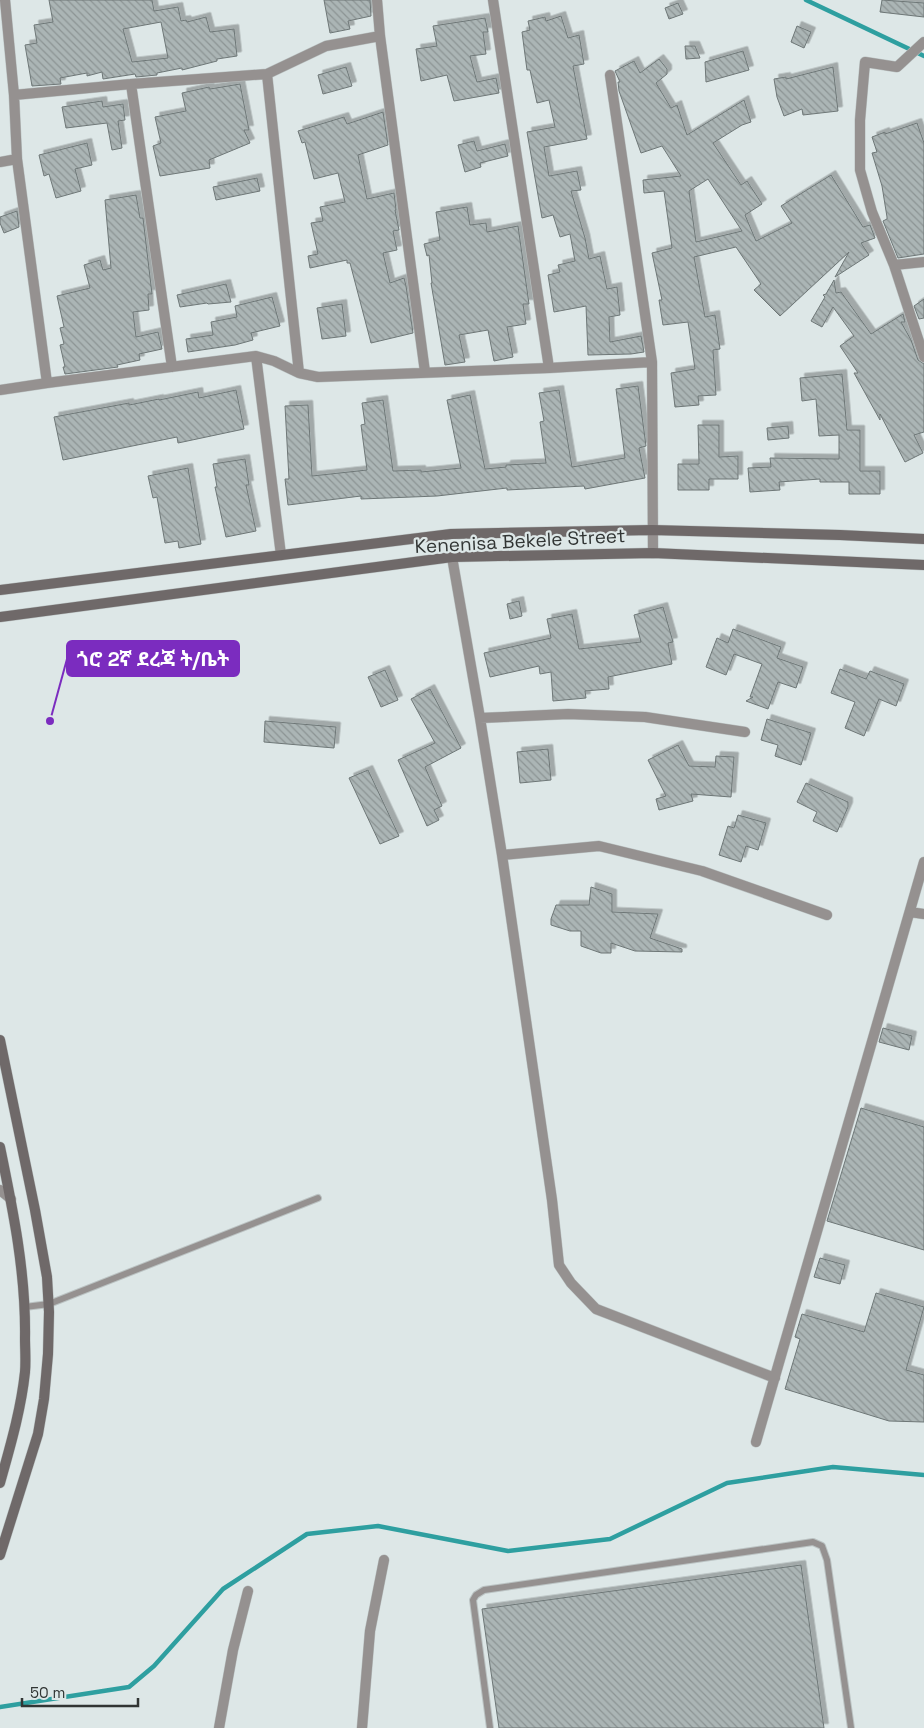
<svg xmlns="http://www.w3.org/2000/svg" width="924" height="1728" viewBox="0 0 924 1728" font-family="'Space Grotesk','Noto Sans Ethiopic',sans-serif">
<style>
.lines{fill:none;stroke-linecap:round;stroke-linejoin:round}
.stream{stroke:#2e9fa0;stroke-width:4.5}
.building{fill:url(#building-back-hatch);stroke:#6e7777;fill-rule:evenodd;filter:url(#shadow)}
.lane-casing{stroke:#bbc3c3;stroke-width:8}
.street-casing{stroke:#bbc3c3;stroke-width:11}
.secondary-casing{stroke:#bbc3c3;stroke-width:11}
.lane{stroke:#959190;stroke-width:6}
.street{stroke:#959190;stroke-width:10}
.secondary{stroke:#6f6969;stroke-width:10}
.labels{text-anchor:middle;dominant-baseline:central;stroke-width:4.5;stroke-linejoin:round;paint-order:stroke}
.street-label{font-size:19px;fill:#313534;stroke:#dde7e7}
.leader{fill:none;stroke:#7b2cbf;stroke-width:2}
.callout-dot{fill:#7b2cbf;stroke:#dde7e7;stroke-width:2}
.callout{fill:#7b2cbf;stroke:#7b2cbf;stroke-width:2}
.callout-label{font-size:20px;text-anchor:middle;font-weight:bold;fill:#fff}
</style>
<defs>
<pattern id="building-back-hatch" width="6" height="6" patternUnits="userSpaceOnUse" patternTransform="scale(1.25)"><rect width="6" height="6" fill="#abb5b5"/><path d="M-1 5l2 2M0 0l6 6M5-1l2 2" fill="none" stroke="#8c9494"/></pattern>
<filter id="shadow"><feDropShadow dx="4.5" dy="-4.5" stdDeviation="0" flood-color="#0004"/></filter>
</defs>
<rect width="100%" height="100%" fill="#dde7e7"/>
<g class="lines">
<path class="stream" d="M806,0L924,56
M0,1707L129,1687L154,1666L223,1589L307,1534L378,1526L508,1551L610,1539L727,1483L833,1467L924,1475"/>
</g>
<path class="building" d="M49,0H152L154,11L178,7L181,21L186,20L187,22L206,17L210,32L234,29L237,56L217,59V61L182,70V68L157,73V75L136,77L135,74L103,79L102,72L87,76V73L60,78L61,84L32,86L25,45L37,43L34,25L53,22ZM161,22L168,58L132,62L123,29Z
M324,0H370L371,16L348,21L350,29L330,33Z
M882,0L924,3V17L880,12Z
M678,3L683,14L669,19L665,8Z
M561,16L568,38L579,35L584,64L573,66L587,139L544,147L549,176L577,171L581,190L571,191L585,238L589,259L600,256L607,289L617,287L620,315L609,317L610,342L641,336L644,352L631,354L588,355L586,306L554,312L548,275L560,272L558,265L575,261L570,234L560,237L553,215L542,218L527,132L555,127L549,100L537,103L530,70H527L522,32L530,30L528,21L545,17L546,21Z
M485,18L488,32H483L486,54L470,56L477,82L496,78L499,93L454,101L447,75L421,81L416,49L437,46L433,26Z
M797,26L811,32L804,48L791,42Z
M685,46H695L700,58L686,59Z
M743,51L749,70L706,82L705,62Z
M659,59L667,69V74L656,83L671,108L677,105L687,135L744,100L751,122L742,125L713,143L741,185L747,181L762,204L745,215L756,241L792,223L781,206L831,175L863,227L870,225L875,238L861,243L869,255L835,277L849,252L780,316L754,290L761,284L736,247L694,257L705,317L715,315L720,349L713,350L716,395L698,396L699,405L675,407L671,373L695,369L688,322L663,325L659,300H662L652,253L672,248L664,191L644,193L643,180L681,176L662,146L641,153L619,91L618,82H620L615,71L634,61L640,73ZM708,179L742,231L696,242L689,191Z
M346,67L352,86L323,94L318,75Z
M833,67L838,111L803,115L802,109L784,116L777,97L774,79L786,77V79Z
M240,84L249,130H244L250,143L209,160L210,168L160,176L153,146L161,143L155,117L186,111L182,93L209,87L210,89Z
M102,101L103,107L123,104L125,120L118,121L122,148L112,150L107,123L66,128L62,107Z
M383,112L388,145L358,155L367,199L394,193L396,210H395L399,230L393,231L397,250L383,253L390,283L404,278L406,286L413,333L371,343L350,263H347V260L310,268L308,256L318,254L311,223L323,221L320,207L345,202L338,173L314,179L305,142L302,143L298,131L344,117L347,124Z
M917,123L924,143V254L898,258L883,221L887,219V217L882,186L872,153L877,152L872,137L885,132V134Z
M474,141L477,151L505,144L508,156L480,163L481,167L465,172L458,145Z
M87,143L92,165L75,169L81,191L56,198L49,174L44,176L39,155Z
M257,178L260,191L216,200L213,187Z
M136,195L140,218H143L152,294H148L149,310L133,312L136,337L158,332L162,349L139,354L140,360L117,365L118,367L65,374L63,367H65L60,345L64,344L60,328L64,327L57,296L90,288L84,265L100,260L103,270L111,268L105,200Z
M467,207L470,225L486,223L487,232L518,226L529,304H523L526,324L507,327L513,357L494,361L488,330L459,335L465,362L445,365L431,283H432L429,255L427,256L424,244L440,240L436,212Z
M17,211L19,227L4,233L0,223V217Z
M834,280L836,293L841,292L871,334L903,314L905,322H901L911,340L918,360L924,364V432L914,435L923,453L905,462L880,414V420L854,373H858L840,346L854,336L833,307L822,327L811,321L825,297L823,295L826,294Z
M226,284L231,302L208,304L207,303L180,307L177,295Z
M272,297L280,326L251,333L253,340L235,345L188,352L186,339L213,335L211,322L237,317L235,306Z
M924,299V318L919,319L914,306Z
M342,304L346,336L322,339L317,308Z
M842,374L847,430H860V471H880V494H849V482H820V479L779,482L780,490L750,492L748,468L771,467L770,458L839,459V435L819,436L816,399L802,401L800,378Z
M638,386L646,446L639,448L645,478L585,489L584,486L507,490V488L437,496L361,499V496L288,505L285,479H289L285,406L308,405L312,476L367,470L361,425L365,424L362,403L383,400L393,471L421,470V472L461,468L447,400L470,395L485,469L506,467V465L546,463L540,422L544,421L539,393L559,390L572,467L625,458L616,389Z
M236,390L244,429L178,443L177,437L63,460L54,417L129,403V405L159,399V400L198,392L199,398Z
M698,425H719V457L738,456V479H709V490H678V464H699Z
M788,426L789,438L768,440L767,428Z
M245,459L249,485H246L256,531L226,537L215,487H217L213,464Z
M188,468L201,544L179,548L178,541L165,543L157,497L153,498L148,476Z
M519,601L522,616L510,619L507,604Z
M663,607L673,642L668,643L672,664L608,677L609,689L585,691L586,698L553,701L551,672L540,674L539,666L490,677L484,653L551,638L547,619L572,614L579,649L641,642L634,615Z
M733,629L781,647L777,658L803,667L796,688L778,682L768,709L746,701L753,697H750L762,664L734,654L726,675L706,667L717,638L728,643Z
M840,669L866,679L870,671L904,684L896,706L879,699L864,736L845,728L855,702L831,693Z
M385,670L398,700L381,707L368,677Z
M430,689L461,748L425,767L442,806L434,810L439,820L427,826L398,760L435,743L411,699Z
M767,719L811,733L801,765L775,756L778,745L761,740Z
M265,721L336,727L334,748L264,742Z
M678,745L689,766L715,767L716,756L734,757L731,797L691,794L693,801L659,810L656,799L666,796L648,760Z
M548,749L551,780L520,783L517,752Z
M368,770L399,836L380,844L349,778Z
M806,783L848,802V807L837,832L813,821L817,812L797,802Z
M738,815L766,823L758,850L746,846L741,862L719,855L728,826L734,828Z
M591,887L612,894V912L658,914L650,938L682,949V952L635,951L611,943V953H601L581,946V931H570L551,925V919L556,905H589Z
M883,1028L912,1036L909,1050L879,1042Z
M861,1108L924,1127V1250L827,1221Z
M820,1258L845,1265L840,1284L814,1277Z
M876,1293L924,1307L906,1370L924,1375V1422L889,1421L785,1389L800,1339L795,1337L802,1314L864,1332Z
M801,1565L824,1728H499L482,1609Z"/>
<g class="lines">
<g class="lane-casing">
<path id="lane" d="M25,1307L49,1304L318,1198
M490,1728L473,1600L476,1595L484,1590L813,1542L822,1546L827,1560L851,1728"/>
</g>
<g class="street-casing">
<path id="street" d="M5,0L14,95L17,159L47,383
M377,0L380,36L425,372
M493,0L549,368
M924,42L897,67L865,62L860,120V170L872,212L894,265L924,357
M267,74L299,373
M610,75L652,362L653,553
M131,84L172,367
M14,95L131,84L267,74L326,46L380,36
M0,162L17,159
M894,265L924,262
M256,356L281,555
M0,390L47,383L256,356L274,361L299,373L318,377L549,368L652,362
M452,557L480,718L502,855L552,1200L559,1265L571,1283L596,1309L775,1378
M480,718L568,714L645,717L745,732
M502,855L599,846L702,871L827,915
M910,912L924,914
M0,1190L11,1199
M756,1442L924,862
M219,1728L233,1650L248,1591
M362,1728L370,1631L384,1560"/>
</g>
<g class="secondary-casing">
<path id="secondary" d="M0,590L451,534L652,530L840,535L924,539
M0,617L452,557L653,553L924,565
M0,1040L35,1210L47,1277L49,1312L48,1354L44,1399L38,1434L0,1555
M0,1147C13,1210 26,1273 25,1338C25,1349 26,1361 25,1372C21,1410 10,1447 0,1483"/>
</g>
<use href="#lane" class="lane"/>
<use href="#street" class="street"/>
<use href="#secondary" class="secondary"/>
</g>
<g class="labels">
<g class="street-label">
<text transform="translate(520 541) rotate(-3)">Kenenisa Bekele Street</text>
</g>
</g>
<path class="leader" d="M50 721L67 659"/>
<circle class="callout-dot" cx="50" cy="721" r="5"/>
<rect class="callout" x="67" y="641" width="172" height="35" rx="5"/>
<g class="callout-label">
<text x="153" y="666">ጎሮ 2ኛ ደረጃ ት/ቤት</text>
</g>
<path d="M22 1698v8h116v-8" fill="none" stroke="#313534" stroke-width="2.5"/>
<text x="30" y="1698" font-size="15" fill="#313534" stroke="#dde7e7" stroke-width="4" paint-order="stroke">50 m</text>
</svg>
